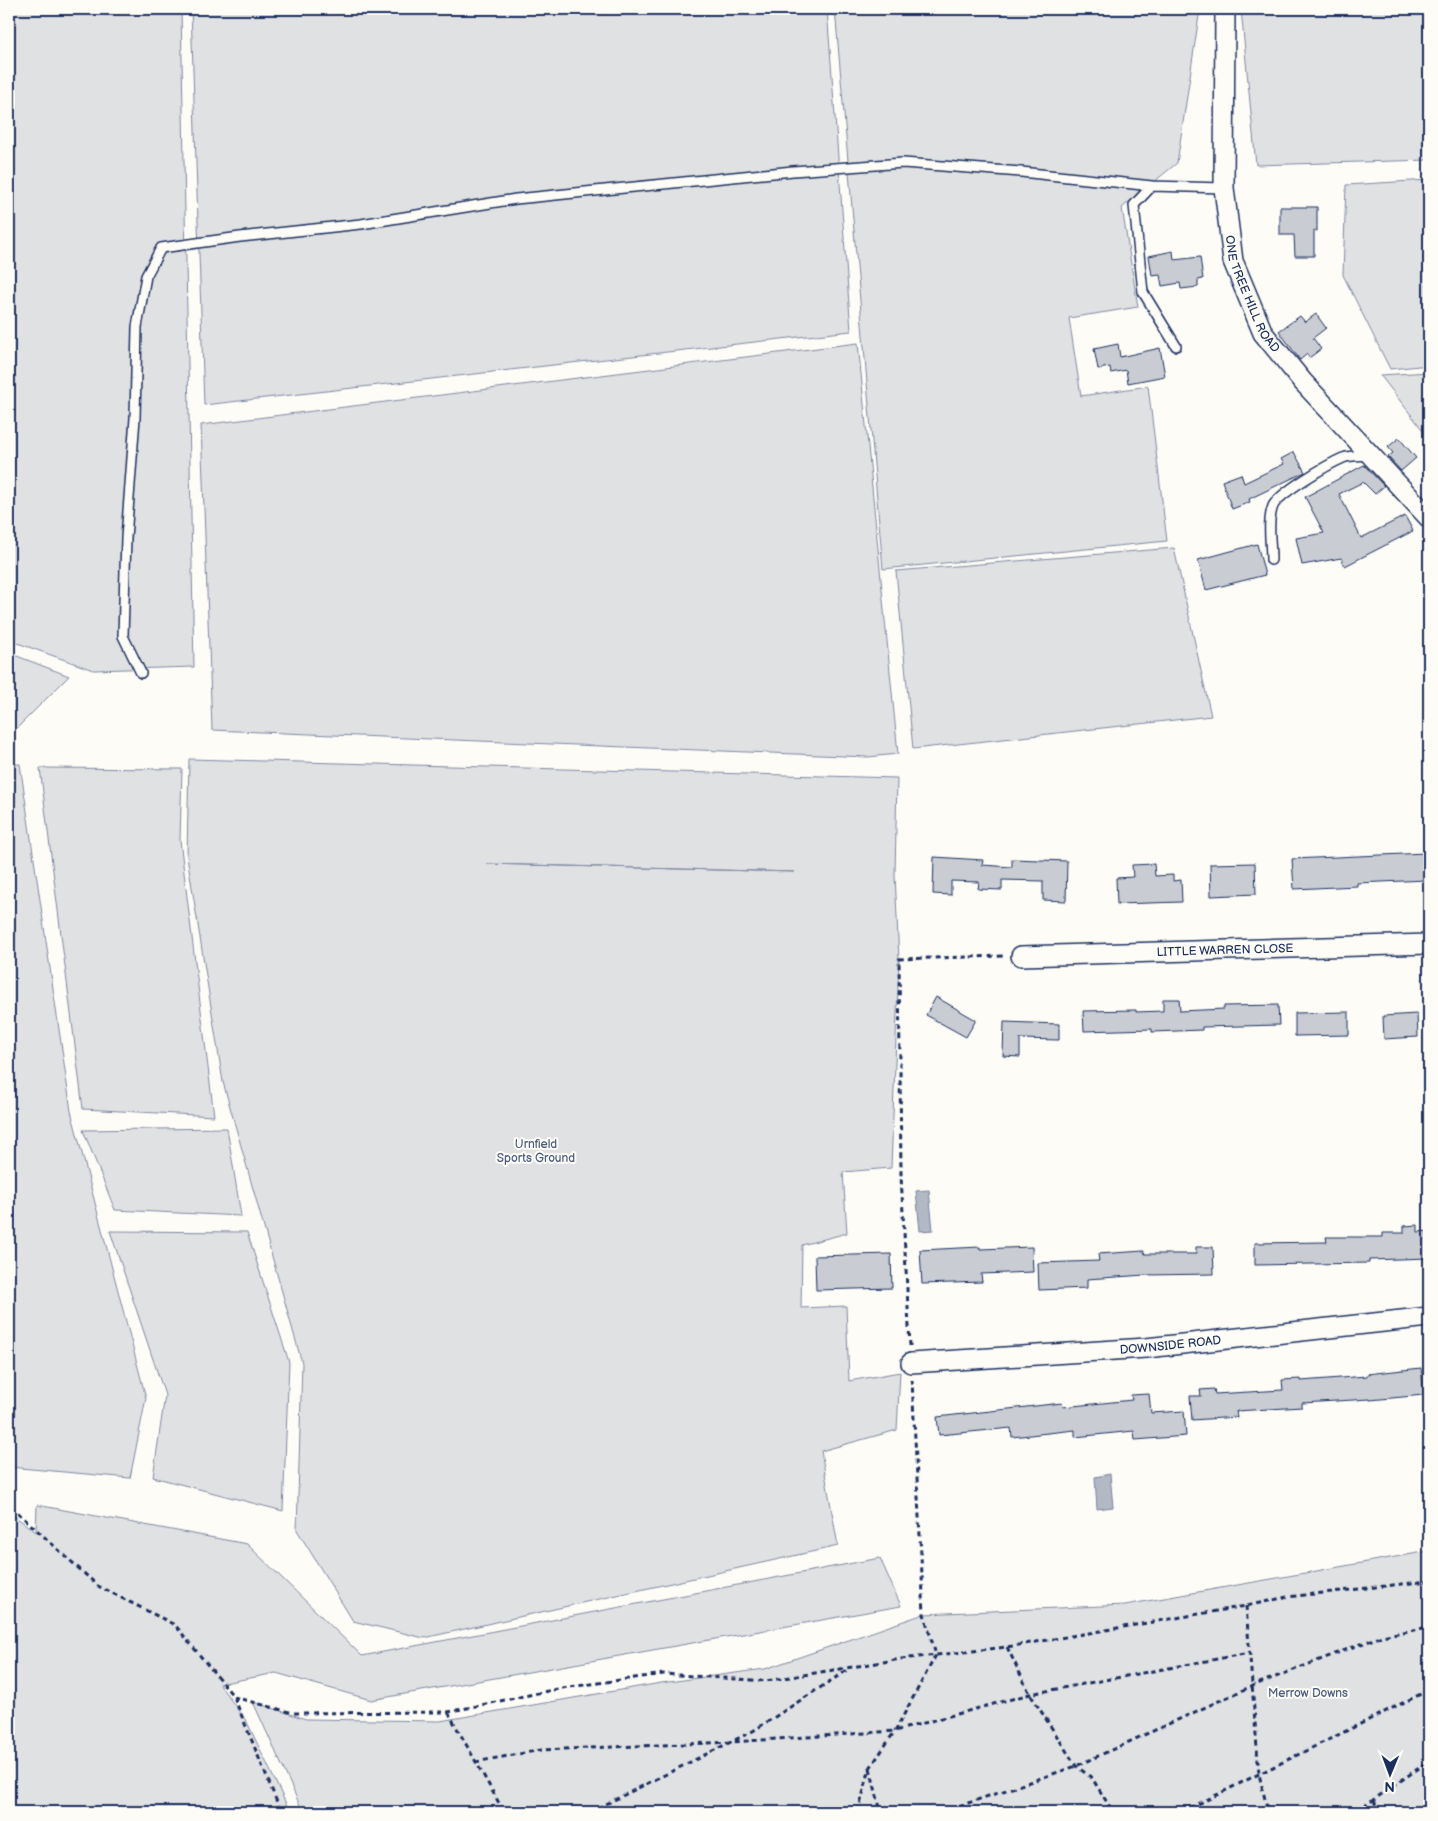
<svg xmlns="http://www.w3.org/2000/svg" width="1438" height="1821" viewBox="0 0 1438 1821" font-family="'Balsamiq Sans',sans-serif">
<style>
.green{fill:#e0e1e3;stroke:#7e88a0;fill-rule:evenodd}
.water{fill:#b3b8c5;stroke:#76819c}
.building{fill:#c9ccd3;stroke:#1b2f5e}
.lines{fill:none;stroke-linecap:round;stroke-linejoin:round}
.service-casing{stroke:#1b2f5e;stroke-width:12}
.minor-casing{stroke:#1b2f5e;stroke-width:22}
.path{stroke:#1b2f5e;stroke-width:3;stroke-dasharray:5 4;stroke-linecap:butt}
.service{stroke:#fdfcf7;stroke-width:9}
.minor{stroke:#fdfcf7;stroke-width:19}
.labels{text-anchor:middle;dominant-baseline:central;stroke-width:4;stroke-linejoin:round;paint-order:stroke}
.street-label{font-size:12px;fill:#1b2f5e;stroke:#fdfcf7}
.park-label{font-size:12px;fill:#4c5c7f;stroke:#fdfcf7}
</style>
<rect width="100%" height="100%" fill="#fdfcf7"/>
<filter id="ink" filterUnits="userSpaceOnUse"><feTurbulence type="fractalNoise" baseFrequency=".02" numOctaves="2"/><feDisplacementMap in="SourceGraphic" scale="10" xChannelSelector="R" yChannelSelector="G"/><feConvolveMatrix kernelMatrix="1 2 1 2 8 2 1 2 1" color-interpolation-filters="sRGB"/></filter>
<g filter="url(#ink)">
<path class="green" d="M9,9H181L194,667L93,670L9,640Z
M191,9H827L851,331L204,405Z
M835,9H1200L1177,163L1122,208L1138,307L1069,318L1081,396L1148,386L1167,541L883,569Z
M1241,9H1429V160L1256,165Z
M1429,180V365L1390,369L1343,275L1346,185Z
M858,343L898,754L868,757L212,730L201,425Z
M1429,372V438L1380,375Z
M1174,548L1211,716L913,749L896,571Z
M9,653L69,676L13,732H9Z
M189,759L897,778L895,875L899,960L891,1168L843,1172L847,1233L802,1245L801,1308L846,1306L849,1381L900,1372L897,1430L821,1451L838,1546L424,1638L353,1621L297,1530L302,1363L223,1082L187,856ZM487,864L794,872H795Z
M9,764H20L71,1111L146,1398L130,1478L9,1467Z
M40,768L182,769L180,840L214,1116L83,1109Z
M227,1128L241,1216L115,1210L83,1130Z
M110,1231L247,1232L289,1362L283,1511L153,1477L165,1395Z
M37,1505L247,1544L362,1656L880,1558L901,1606L371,1700L276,1673L219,1684L247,1722L290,1812H9V1512L36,1532Z
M1429,1551V1812H303L253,1702L306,1719L440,1721L661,1683L765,1669L924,1614L1125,1605Z"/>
<path class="water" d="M929,1190L933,1230L920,1231L916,1191Z
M1110,1474L1113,1507L1097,1509L1095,1477Z"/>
<path class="building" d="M1280,207H1317V231H1314V256H1295L1294,235H1280Z
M1173,251L1174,260L1200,257L1203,279L1198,280V287L1181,289L1180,283L1162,286L1160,275L1152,276L1149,256Z
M1316,314L1326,328L1313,338L1321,349L1309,358L1307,354L1300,360L1279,331L1300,316L1305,322Z
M1118,344L1120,357L1160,348L1165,376L1128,383L1126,370L1111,373L1110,367L1098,369L1094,349Z
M1399,438L1416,458L1401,471L1388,457L1393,453L1388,447Z
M1294,452L1305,472L1249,499L1250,502L1232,509L1222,481L1241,474L1244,483L1284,464L1281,459Z
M1364,465L1384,486L1375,494L1363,482L1339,494L1361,538L1405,516L1413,531L1345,566L1341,558L1302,565L1296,538L1324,533L1305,497Z
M1257,544L1265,575L1206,590L1198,560Z
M1426,853L1427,880L1357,883V886L1294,889L1292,859Z
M934,857L983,860L982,865L1012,867V859L1067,861L1066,901L1043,900V881L1002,880V890L978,889L979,882L951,881V895L933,894Z
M1255,863L1256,894L1211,896L1210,864Z
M1154,864L1155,876L1173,875V881L1181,880L1182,902L1117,904L1116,878L1133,877L1132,865Z
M936,997L976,1020L966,1037L926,1015Z
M1163,999H1179L1180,1011L1224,1009V1006L1278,1005L1279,1025L1202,1027V1030L1152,1032V1029L1084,1031L1083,1011L1136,1010V1012L1163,1011Z
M1349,1012V1035L1295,1036V1013Z
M1417,1014L1418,1037L1384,1039L1383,1016Z
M1004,1022L1059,1024V1040L1020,1039V1057L1003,1056Z
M1418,1225V1232L1429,1231V1258L1369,1260V1263L1255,1265V1243L1327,1242L1326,1237H1383V1233H1404V1226Z
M980,1247V1249L1032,1247L1033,1272L981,1274L982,1282L922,1284L920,1250Z
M1196,1247H1213L1214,1274L1145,1275L1087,1279V1288L1039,1290L1038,1263L1099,1261L1098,1254L1144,1251L1145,1254H1196Z
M891,1254L892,1288L816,1290L815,1256Z
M1421,1368L1424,1395L1370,1400V1399L1302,1403V1407L1236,1411L1237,1417L1192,1420L1190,1396H1201L1200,1390L1214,1389L1215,1394L1283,1390L1282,1380L1301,1379V1381L1367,1376V1374Z
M1149,1394L1151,1413L1184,1411L1186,1436L1135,1440L1134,1431L1075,1437V1430L1012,1437L1011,1428L939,1435L937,1417L1062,1403L1063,1407L1132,1400L1131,1395Z"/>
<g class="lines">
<g class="service-casing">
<path id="service" d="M1176,346L1143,292L1134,205L1152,186L1224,188
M1271,560C1271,543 1267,521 1273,506C1279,493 1329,464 1343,458C1351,455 1362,456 1370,455
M141,673L123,636L126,538L135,418L137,327L146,276L161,248L240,237L361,224L516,199L793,171L903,163L1021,172L1152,186"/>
</g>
<g class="minor-casing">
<g id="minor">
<path id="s1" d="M1225,9L1224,188L1233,261L1263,333L1303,382L1429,518"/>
<path id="s2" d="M1021,956L1429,944"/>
<path id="s3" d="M911,1363L1146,1348L1429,1317"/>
</g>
</g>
<path class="path" d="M910,1346L901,1175L899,959L1006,956
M9,1509L16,1511L98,1586L175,1625L234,1697L293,1713L448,1712L562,1688L664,1674L766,1681L901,1659L1007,1647L1246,1606L1287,1597L1429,1581
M1246,1606L1259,1774L1268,1812
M1007,1647L1030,1694L1076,1766L1092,1778L1113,1812
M234,1697L281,1812
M448,1712L504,1812
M475,1762L541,1750L732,1742L895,1731L1030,1694L1249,1653
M870,1768L881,1812
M1374,1800L1378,1812
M590,1812L753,1731L849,1669
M858,1812L870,1768L895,1731L936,1655L924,1614L912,1380
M942,1812L1076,1766L1252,1686L1382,1636L1429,1627
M1182,1812L1429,1690
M1356,1812L1429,1761"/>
<use href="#service" class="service"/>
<use href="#minor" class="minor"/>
</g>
</g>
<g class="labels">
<g class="street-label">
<text stroke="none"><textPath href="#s1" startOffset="290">ONE TREE HILL ROAD</textPath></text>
<text stroke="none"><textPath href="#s2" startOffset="204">LITTLE WARREN CLOSE</textPath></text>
<text stroke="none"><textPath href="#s3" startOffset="260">DOWNSIDE ROAD</textPath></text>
</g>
<g class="park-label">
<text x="536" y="1144">Urnfield<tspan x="536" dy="14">Sports Ground</tspan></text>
<text x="1308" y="1693">Merrow Downs</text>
</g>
</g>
<rect width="1438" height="1821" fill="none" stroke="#fdfcf7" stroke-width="30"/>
<rect x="15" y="15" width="1408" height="1791" fill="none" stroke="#1b2f5e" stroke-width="2" filter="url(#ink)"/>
<g transform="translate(1390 1774) rotate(181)" stroke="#fdfcf7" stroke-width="4" paint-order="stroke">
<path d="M0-4L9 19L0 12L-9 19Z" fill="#1b2f5e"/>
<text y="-8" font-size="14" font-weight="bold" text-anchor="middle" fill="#1b2f5e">N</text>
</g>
</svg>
